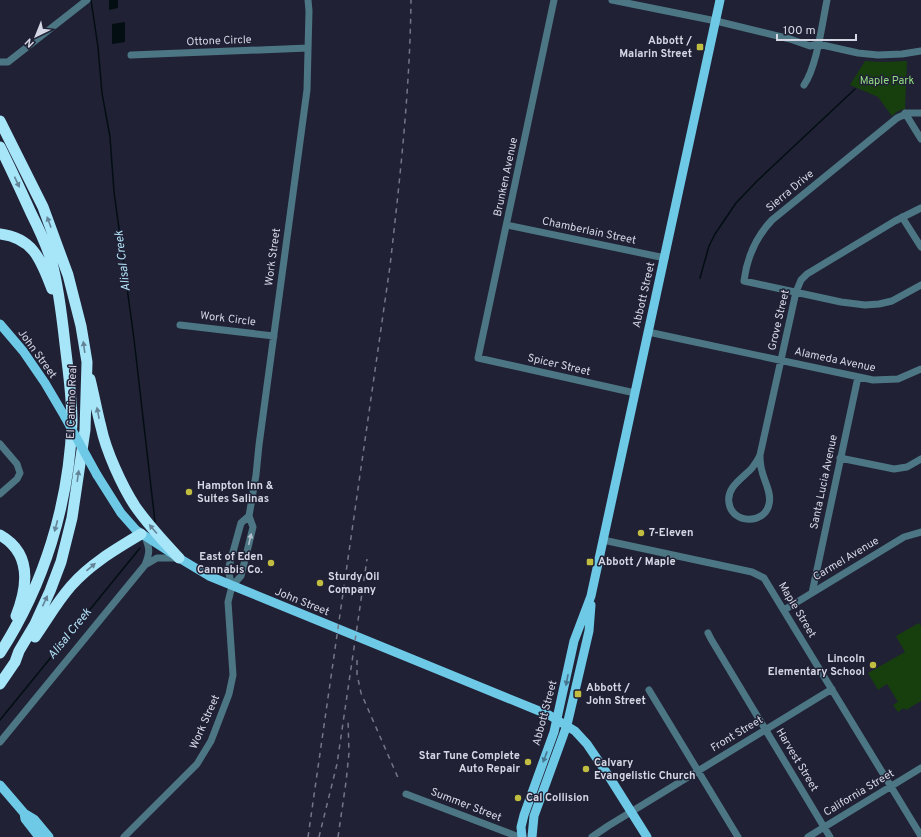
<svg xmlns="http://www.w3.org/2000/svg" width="921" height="837" viewBox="0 0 921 837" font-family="Overpass,sans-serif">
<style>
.green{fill:#173f0d}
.water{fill:#030e13}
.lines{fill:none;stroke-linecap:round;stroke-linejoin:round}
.stream{stroke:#030e13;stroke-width:1.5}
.minor{stroke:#4c7684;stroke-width:7}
.major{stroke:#6ec9e7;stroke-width:9}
.highway{stroke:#a7e5f9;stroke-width:11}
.rail{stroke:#757788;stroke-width:1.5;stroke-dasharray:5 5;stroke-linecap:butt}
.major-bridge{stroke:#6ec9e7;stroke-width:9}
.oneway{fill:#648397}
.oneway2{fill:#b3bfcd}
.oneway3{fill:#47758e}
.poi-dot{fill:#c1bd40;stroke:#202135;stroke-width:1.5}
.labels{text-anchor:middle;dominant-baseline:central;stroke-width:3;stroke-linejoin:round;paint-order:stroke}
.street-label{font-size:11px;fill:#d5d7e5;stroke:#202135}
.poi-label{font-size:11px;font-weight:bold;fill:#d5d7e5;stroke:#202135;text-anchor:start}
.park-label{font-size:11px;fill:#92dd82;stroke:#202135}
.water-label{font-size:12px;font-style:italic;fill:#b1e1f6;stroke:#202135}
</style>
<rect width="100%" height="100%" fill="#202135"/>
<path class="green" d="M865,61L883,62L907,61L905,109L898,111L892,116L878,97L850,85Z
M919,623L921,626V701L906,710L904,708L898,712L893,705L898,702L887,684L878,690L868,673L905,652L896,636Z"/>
<path class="water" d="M109,0H118V8L109,10Z
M125,22V42L112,44V24Z"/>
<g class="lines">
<path class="stream" d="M91,0L98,47L102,93L110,137L114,192L134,339L155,522
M700,278L709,246L715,234L736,203L757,181L855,89
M0,720L140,548"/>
<path class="minor" d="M554,0L478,358L635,393
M612,0L716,21L790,39L810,46L818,44L858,53L878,55L902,54L921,51
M131,55L308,48
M0,62H8L87,0
M804,85C817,66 822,24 827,0
M905,113L921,139
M921,113H908L897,118L772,220C755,238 747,257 744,281L841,302L865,305L879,304L892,301L921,285
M902,217L921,247
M507,225L665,258
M180,325L274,336
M648,332L873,380L898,379L921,369
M0,444L17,464L20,473L17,479L0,494
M760,455L796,292L801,280L807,274L895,221L921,208
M760,455C760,460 760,465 762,471C764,481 772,493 769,504C765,525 732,524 729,503C726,487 743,478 752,468C755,464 758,460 760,455Z
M840,458L894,469L907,467L921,459
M603,540L752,572L764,578L921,836
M145,565L157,558H179
M232,586L241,576L253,527L249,516L256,475L259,445L307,90L309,11L308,0
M812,593L858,377
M784,610L904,537L921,532
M708,633L711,639L830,837
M649,690L738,837
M0,742L145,565C150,552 150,549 145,537
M406,794L519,837
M124,837L197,764L211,741L229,694L233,675L228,602L232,586L228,570L241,523L249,516
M592,837L608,826L832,689
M808,837L921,768"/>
<path class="major" d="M0,324L23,351L45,383L65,417
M97,475L121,513L136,530L179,558L209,576L549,715L575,731L587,744L608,775L647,837
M0,785L24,813L34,819L49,837
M24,813L25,819L39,837
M522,837L521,827L524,815L554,732L574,641L591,596L720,0
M532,837L534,816L567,725L589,631L591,605"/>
<path class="highway" d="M0,121L43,207L68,275L81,326L87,362L85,430L72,518L61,562L50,591L35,624L19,651L15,662L0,684
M0,147C11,169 21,191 31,213C39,229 47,246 52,263C59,289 62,317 65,344C68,370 72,396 72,422C69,504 44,585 0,653
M0,234C34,238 41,261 52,289
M90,379C94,395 97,412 101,427C106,451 122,486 135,506C148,525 164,542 179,558
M0,535C32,553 28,586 16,616
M35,637C47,620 57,602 71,586C90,564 116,549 141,534"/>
<path class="rail" d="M357,660V674L361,693L399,780
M308,837L390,266C400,178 410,89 411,0
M319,837L337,764L367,559
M338,837L346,782L349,753L348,719"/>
<path class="major-bridge" d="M65,417L97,475"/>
</g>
<defs><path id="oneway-solid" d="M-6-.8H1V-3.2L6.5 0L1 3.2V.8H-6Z"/></defs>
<g class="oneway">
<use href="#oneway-solid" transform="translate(17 182) rotate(65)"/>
<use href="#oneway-solid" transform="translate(49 222) rotate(-110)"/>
<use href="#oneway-solid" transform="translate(84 347) rotate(-98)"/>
<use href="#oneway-solid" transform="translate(98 413) rotate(-101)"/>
<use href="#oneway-solid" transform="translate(78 476) rotate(-82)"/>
<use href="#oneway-solid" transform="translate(56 526) rotate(105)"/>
<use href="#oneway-solid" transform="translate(153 529) rotate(-131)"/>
<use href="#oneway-solid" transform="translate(91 567) rotate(-40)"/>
<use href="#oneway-solid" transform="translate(45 601) rotate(-65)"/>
</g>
<use class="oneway2" href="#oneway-solid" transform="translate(250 539) rotate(-77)"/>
<g class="oneway3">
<use href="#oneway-solid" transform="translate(567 680) rotate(101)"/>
<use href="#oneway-solid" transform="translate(545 757) rotate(111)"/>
</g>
<g class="poi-dot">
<rect x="696" y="43" width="8" height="8" rx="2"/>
<circle cx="189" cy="492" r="4"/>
<circle cx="641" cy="533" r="4"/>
<rect x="586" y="558" width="8" height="8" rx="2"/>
<circle cx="271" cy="563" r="4"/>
<circle cx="320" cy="583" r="4"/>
<circle cx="873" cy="665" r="4"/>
<rect x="574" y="690" width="8" height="8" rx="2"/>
<circle cx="528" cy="762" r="4"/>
<circle cx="586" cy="769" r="4"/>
<circle cx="518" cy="798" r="4"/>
</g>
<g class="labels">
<g class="street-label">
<text transform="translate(219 41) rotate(-2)">Ottone Circle</text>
<text transform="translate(506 177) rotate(-78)">Brunken Avenue</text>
<text transform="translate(790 191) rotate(-40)">Sierra Drive</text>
<text transform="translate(589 231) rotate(12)">Chamberlain Street</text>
<text transform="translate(273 257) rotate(-82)">Work Street</text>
<text transform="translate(644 295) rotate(-77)">Abbott Street</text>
<text transform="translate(228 319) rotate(7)">Work Circle</text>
<text transform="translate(779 320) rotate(-77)">Grove Street</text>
<text transform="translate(37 354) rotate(54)">John Street</text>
<text transform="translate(835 360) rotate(12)">Alameda Avenue</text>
<text transform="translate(559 365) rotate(13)">Spicer Street</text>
<text transform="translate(72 402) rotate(-88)">El Camino Real</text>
<text transform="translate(824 482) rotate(-78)">Santa Lucia Avenue</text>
<text transform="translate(846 559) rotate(-31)">Carmel Avenue</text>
<text transform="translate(302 602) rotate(22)">John Street</text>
<text transform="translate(797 610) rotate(59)">Maple Street</text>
<text transform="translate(545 713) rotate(-75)">Abbott Street</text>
<text transform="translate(205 722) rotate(-66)">Work Street</text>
<text transform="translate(737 734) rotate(-31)">Front Street</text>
<text transform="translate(797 760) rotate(59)">Harvest Street</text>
<text transform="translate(859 793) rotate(-31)">California Street</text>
<text transform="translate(466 805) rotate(21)">Summer Street</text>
</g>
<g class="poi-label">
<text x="692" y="41" text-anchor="end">Abbott /<tspan x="692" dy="13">Malarin Street</tspan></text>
<text x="197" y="486">Hampton Inn &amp;<tspan x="197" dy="13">Suites Salinas</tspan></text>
<text x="649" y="533">7-Eleven</text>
<text x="263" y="557" text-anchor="end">East of Eden<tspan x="263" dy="13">Cannabis Co.</tspan></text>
<text x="598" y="562">Abbott / Maple</text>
<text x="328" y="577">Sturdy Oil<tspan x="328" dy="13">Company</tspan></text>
<text x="865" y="659" text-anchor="end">Lincoln<tspan x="865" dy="13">Elementary School</tspan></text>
<text x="586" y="688">Abbott /<tspan x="586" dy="13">John Street</tspan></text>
<text x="520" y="756" text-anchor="end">Star Tune Complete<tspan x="520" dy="13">Auto Repair</tspan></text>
<text x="594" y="763">Calvary<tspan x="594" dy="13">Evangelistic Church</tspan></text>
<text x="526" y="798">Cal Collision</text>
</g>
<g class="park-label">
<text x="887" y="81">Maple Park</text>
</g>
<g class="water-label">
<text transform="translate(123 261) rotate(-97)">Alisal Creek</text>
<text transform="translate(70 634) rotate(-51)">Alisal Creek</text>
</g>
</g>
<g transform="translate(36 36) rotate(223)" stroke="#202135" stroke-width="3" paint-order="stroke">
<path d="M0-3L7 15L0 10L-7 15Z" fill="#d5d7e5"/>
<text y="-6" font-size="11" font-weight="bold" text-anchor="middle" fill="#d5d7e5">N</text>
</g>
<path d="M777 34v6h79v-6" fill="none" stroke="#d5d7e5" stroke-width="2"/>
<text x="783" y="34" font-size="12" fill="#d5d7e5" stroke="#202135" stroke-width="3" paint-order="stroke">100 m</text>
</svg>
